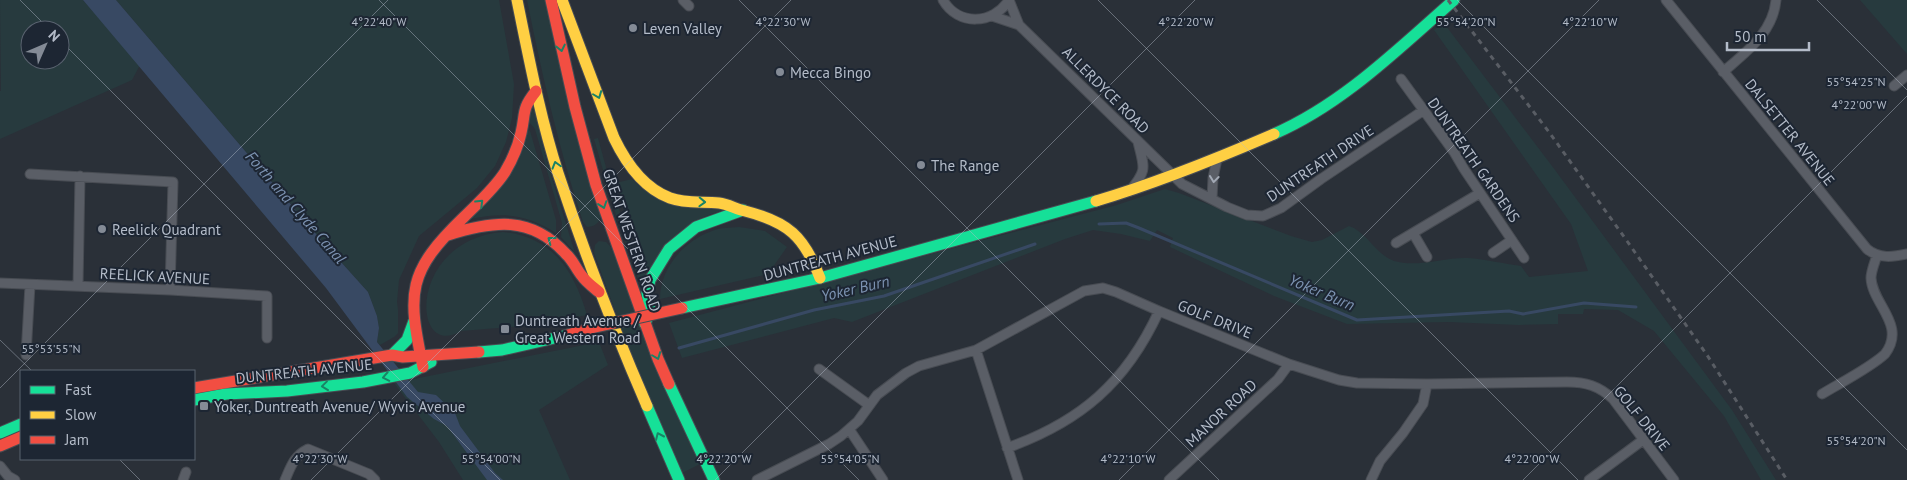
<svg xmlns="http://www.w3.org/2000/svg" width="1907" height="480" viewBox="0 0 1907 480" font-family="'PT Sans',sans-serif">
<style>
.green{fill:#273a3e;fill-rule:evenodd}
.water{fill:#384963}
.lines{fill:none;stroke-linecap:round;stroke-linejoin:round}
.stream{stroke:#384963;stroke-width:3}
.street-casing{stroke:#484c53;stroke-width:11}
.fast-casing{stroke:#484c53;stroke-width:13}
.slow-casing{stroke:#484c53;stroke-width:13}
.jam-casing{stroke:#484c53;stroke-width:13}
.street{stroke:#5a5e66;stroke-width:9}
.fast{stroke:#16e098;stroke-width:11}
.slow{stroke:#ffcf43;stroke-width:11}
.jam{stroke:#f24e42;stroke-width:11}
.rail{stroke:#595d64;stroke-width:3;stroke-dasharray:5 5;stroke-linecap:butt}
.jam-bridge-casing{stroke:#484c53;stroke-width:13;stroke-linecap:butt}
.jam-bridge{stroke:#f24e42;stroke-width:11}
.oneway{stroke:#1a8366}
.oneway2{stroke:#a2a9b5}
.ticks{fill:none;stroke:#b4bcc9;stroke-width:1;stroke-opacity:0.45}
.poi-dot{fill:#848b96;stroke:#1d2633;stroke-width:2}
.labels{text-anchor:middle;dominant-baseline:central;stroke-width:4;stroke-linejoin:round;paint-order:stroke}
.poi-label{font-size:15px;fill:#b4bcc9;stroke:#1d2633;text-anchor:start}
.street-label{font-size:15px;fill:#b4bcc9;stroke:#1d2633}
.water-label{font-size:16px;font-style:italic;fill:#7c92b1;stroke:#1d2633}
.ticks-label{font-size:12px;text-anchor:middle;fill:#b4bcc9;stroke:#1d2633;stroke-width:4;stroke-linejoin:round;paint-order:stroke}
</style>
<rect width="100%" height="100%" fill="#2a3038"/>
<path class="green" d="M0,0H83L140,65L132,80L0,139V91H1ZM30,30H60V60H30Z
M116,0H499L514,84L512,118L506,142L495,166L477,188L419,236L399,280L397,302L398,310V333L394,337L380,345L377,342L379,328L377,316L368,292L323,242Z
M527,0H546L601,217C599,223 594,227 587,227L583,222C559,149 542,75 527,0Z
M1860,0H1907V54Z
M1443,22L1555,170L1732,410L1776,480H1761L1724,416L1654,331L1618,310L1584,309L1583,314H1558V324L1519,325L1449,322L1347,324L1274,296L1170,247L1173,238L1157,230L1150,241L1121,234L1093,230L1065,239L852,322L834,318L682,358L669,323L1117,205L1165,189L1179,193L1291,236L1312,242L1322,240L1349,226C1367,232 1375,254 1394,261C1418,268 1444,257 1468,258C1485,259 1504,264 1521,266L1529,277L1588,271L1571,224L1434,30Z
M531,98L547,162L575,253L561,237L562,223L535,129L528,121Z
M527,129L530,131L556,220V233C526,214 504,212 470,219Z
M598,138L610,182L638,265L646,274L641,287L616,215L594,139Z
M632,179L638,185L729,209C691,218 669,236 649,269L643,265L616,183Z
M739,227L765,231L787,247L768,274L660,299C660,268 684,241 712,231C721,227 730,228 739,227Z
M503,232C552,237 574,270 587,315L534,325L461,331C411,361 407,240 503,232Z
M599,241L606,242L611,247L700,464L682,473L645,392L594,253L595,245Z
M599,342L608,365L539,410L570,480H463L439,442L394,383Z"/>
<path class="water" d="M83,0H116L323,242L368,292L377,316L379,328L377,342L418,392L436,395L455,413L460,426L495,473L503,480H487L447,426L434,419L407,397L326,288Z"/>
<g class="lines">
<path class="stream" d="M1099,224L1126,223L1139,228L1357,320L1509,311L1523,314L1584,303L1636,307
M679,348L814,310L884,296L1035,244"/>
<g class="street-casing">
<path id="street" d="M683,0L689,6
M943,0C958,26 993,25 1009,0
M1009,0L1019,25L1182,184L1227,207L1247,215L1263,216L1281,208L1321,179L1424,110
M1666,0L1867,249C1879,259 1893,257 1907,254
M992,16L1019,25
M1723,72C1746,52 1773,33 1776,0
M1401,79L1454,152L1464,169L1524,258
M1894,86L1907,75
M30,174L173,182L170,290
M1130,191C1148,169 1144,168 1138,142
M1212,199L1213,178L1217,159
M1413,233L1427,257
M1396,243L1480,193
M1493,253L1512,240
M0,283L170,290L267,296V338
M78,286L80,176
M976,350L1018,480
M26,355L30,285
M819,369L869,405
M1822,394C1840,383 1870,368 1885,354C1907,325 1872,304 1871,278C1871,271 1875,262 1877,255
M849,429L883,480
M1007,448C1080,422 1126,383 1159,311
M0,466L8,476L15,480
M183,480L186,472
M285,480C291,466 294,456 308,449L369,474L375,480
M757,480L829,444L841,436L858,421L877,395L906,373L919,366L976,350L1084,291L1103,288L1116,292L1159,311L1289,364L1339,380L1357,383L1427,384L1567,382C1586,382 1599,386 1613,399L1674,480
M1169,480L1278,379L1289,364
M1371,480L1380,461L1403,433L1423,404L1427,384
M1589,480L1643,440"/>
</g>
<g class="fast-casing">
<path id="fast" d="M1274,134C1343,104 1398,49 1454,0
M682,308L820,278L1096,201
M645,324L650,310L647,293L650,280L669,249L696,227L743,210
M479,352L502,350L568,335
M392,355L407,340L414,321
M669,384L714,480
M194,400L226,394L287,391L363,382L410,373L431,362
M647,406L679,480
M0,433L21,424"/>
</g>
<g class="slow-casing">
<path id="slow" d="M517,0C529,58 540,117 558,173C584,252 614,330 647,406
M562,0L614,138C626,163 643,188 670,198C686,204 703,201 719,203C728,204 736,209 745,211C788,222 804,236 820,278
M1096,201C1157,183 1216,159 1274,134"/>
</g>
<g class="jam-casing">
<path id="jam" d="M551,0L575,107L596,185L658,359L669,384
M448,235C493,221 531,215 566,254C573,260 576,269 582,276C586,282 593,287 599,292
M423,367C407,292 407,272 464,217C479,202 494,189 505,172C512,160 518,147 521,133C526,112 521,110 536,91
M194,388L392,355L403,357L479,352
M0,446L21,437"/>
</g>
<use href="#street" class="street"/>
<use href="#fast" class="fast"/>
<use href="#slow" class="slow"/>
<use href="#jam" class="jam"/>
<path class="rail" d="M1448,0L1549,132L1627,241L1707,355L1787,480"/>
<g class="jam-bridge-casing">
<path id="jam-bridge" d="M568,335L591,328L682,308"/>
</g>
<use href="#jam-bridge" class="jam-bridge"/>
</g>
<defs><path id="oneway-chevron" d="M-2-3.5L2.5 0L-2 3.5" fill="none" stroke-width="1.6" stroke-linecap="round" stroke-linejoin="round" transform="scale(1.25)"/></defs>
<g class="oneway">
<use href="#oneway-chevron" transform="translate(561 48) rotate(78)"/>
<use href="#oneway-chevron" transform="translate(598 95) rotate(69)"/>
<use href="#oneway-chevron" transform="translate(556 165) rotate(-106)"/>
<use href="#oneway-chevron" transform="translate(702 202) rotate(2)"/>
<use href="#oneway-chevron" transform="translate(480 203) rotate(-44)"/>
<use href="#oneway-chevron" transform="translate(603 205) rotate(71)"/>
<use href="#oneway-chevron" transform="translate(551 240) rotate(-143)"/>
<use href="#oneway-chevron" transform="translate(657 356) rotate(69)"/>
<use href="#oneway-chevron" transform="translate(386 377) rotate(169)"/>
<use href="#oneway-chevron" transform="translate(325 386) rotate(173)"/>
<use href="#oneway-chevron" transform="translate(659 436) rotate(-114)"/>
</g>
<use class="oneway2" href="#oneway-chevron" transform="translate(1214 179) rotate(97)"/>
<path class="ticks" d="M20,0L50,30M379,0L859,480M739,0L1219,480M1098,0L1578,480M1457,0L1907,450M1817,0L1907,90M60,40L500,480M0,340L32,371M0,388L388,0M119,459L140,480M311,480L791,0M715,480L1195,0M1119,480L1599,0M1523,480L1907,96"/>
<g class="poi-dot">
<circle cx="633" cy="28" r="5"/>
<circle cx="780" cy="72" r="5"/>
<circle cx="921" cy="165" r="5"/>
<circle cx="102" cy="229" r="5"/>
<rect x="500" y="324" width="10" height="10" rx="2.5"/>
<rect x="199" y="401" width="10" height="10" rx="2.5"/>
</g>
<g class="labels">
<g class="poi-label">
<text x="643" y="28">Leven Valley</text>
<text x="790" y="72">Mecca Bingo</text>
<text x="931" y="165">The Range</text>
<text x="112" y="229">Reelick Quadrant</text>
<text x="515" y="320">Duntreath Avenue /<tspan x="515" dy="17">Great Western Road</tspan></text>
<text x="214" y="406">Yoker, Duntreath Avenue/ Wyvis Avenue</text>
</g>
<g class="street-label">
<text transform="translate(1106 90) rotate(45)">ALLERDYCE ROAD</text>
<text transform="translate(1790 132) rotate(51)">DALSETTER AVENUE</text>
<text transform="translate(1474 160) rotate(55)">DUNTREATH GARDENS</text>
<text transform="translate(1320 163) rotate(-34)">DUNTREATH DRIVE</text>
<text transform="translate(632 240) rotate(71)">GREAT WESTERN ROAD</text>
<text transform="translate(830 258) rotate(-15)">DUNTREATH AVENUE</text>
<text transform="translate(155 276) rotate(3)">REELICK AVENUE</text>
<text transform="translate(1215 319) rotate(22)">GOLF DRIVE</text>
<text transform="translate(304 371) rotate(-6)">DUNTREATH AVENUE</text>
<text transform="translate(1221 413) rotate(-43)">MANOR ROAD</text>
<text transform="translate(1642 418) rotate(51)">GOLF DRIVE</text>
</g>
<g class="water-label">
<text transform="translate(296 207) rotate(49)">Forth and Clyde Canal</text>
<text transform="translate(855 288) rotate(-13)">Yoker Burn</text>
<text transform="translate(1322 292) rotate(23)">Yoker Burn</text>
</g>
</g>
<g class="ticks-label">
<text x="379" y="26">4°22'40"W</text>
<text x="783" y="26">4°22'30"W</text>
<text x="1186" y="26">4°22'20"W</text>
<text x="1466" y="26">55°54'20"N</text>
<text x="1590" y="26">4°22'10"W</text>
<text x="1856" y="86">55°54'25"N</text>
<text x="1859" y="109">4°22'00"W</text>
<text x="51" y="353">55°53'55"N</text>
<text x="1856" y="445">55°54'20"N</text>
<text x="320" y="463">4°22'30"W</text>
<text x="491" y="463">55°54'00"N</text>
<text x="724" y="463">4°22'20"W</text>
<text x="850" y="463">55°54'05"N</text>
<text x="1128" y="463">4°22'10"W</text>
<text x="1532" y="463">4°22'00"W</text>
</g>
<rect x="20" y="370" width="175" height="90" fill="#1d2633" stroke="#59626f"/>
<rect x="30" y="386" width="25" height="8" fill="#16e098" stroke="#59626f"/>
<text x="65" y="395" font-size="15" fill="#b4bcc9">Fast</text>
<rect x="30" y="411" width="25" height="8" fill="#ffcf43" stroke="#59626f"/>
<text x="65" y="420" font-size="15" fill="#b4bcc9">Slow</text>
<rect x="30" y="436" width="25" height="8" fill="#f24e42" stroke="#59626f"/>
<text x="65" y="445" font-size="15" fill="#b4bcc9">Jam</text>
<g transform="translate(45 45) rotate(45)"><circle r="24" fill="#1d2633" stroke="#59626f"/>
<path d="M0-4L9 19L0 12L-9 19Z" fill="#848b96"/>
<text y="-8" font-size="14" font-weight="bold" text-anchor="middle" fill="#b4bcc9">N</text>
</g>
<path d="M1727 42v8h82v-8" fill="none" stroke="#b4bcc9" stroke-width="2.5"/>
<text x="1734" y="42" font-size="15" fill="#b4bcc9" stroke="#1d2633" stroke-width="4" paint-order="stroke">50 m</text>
</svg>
